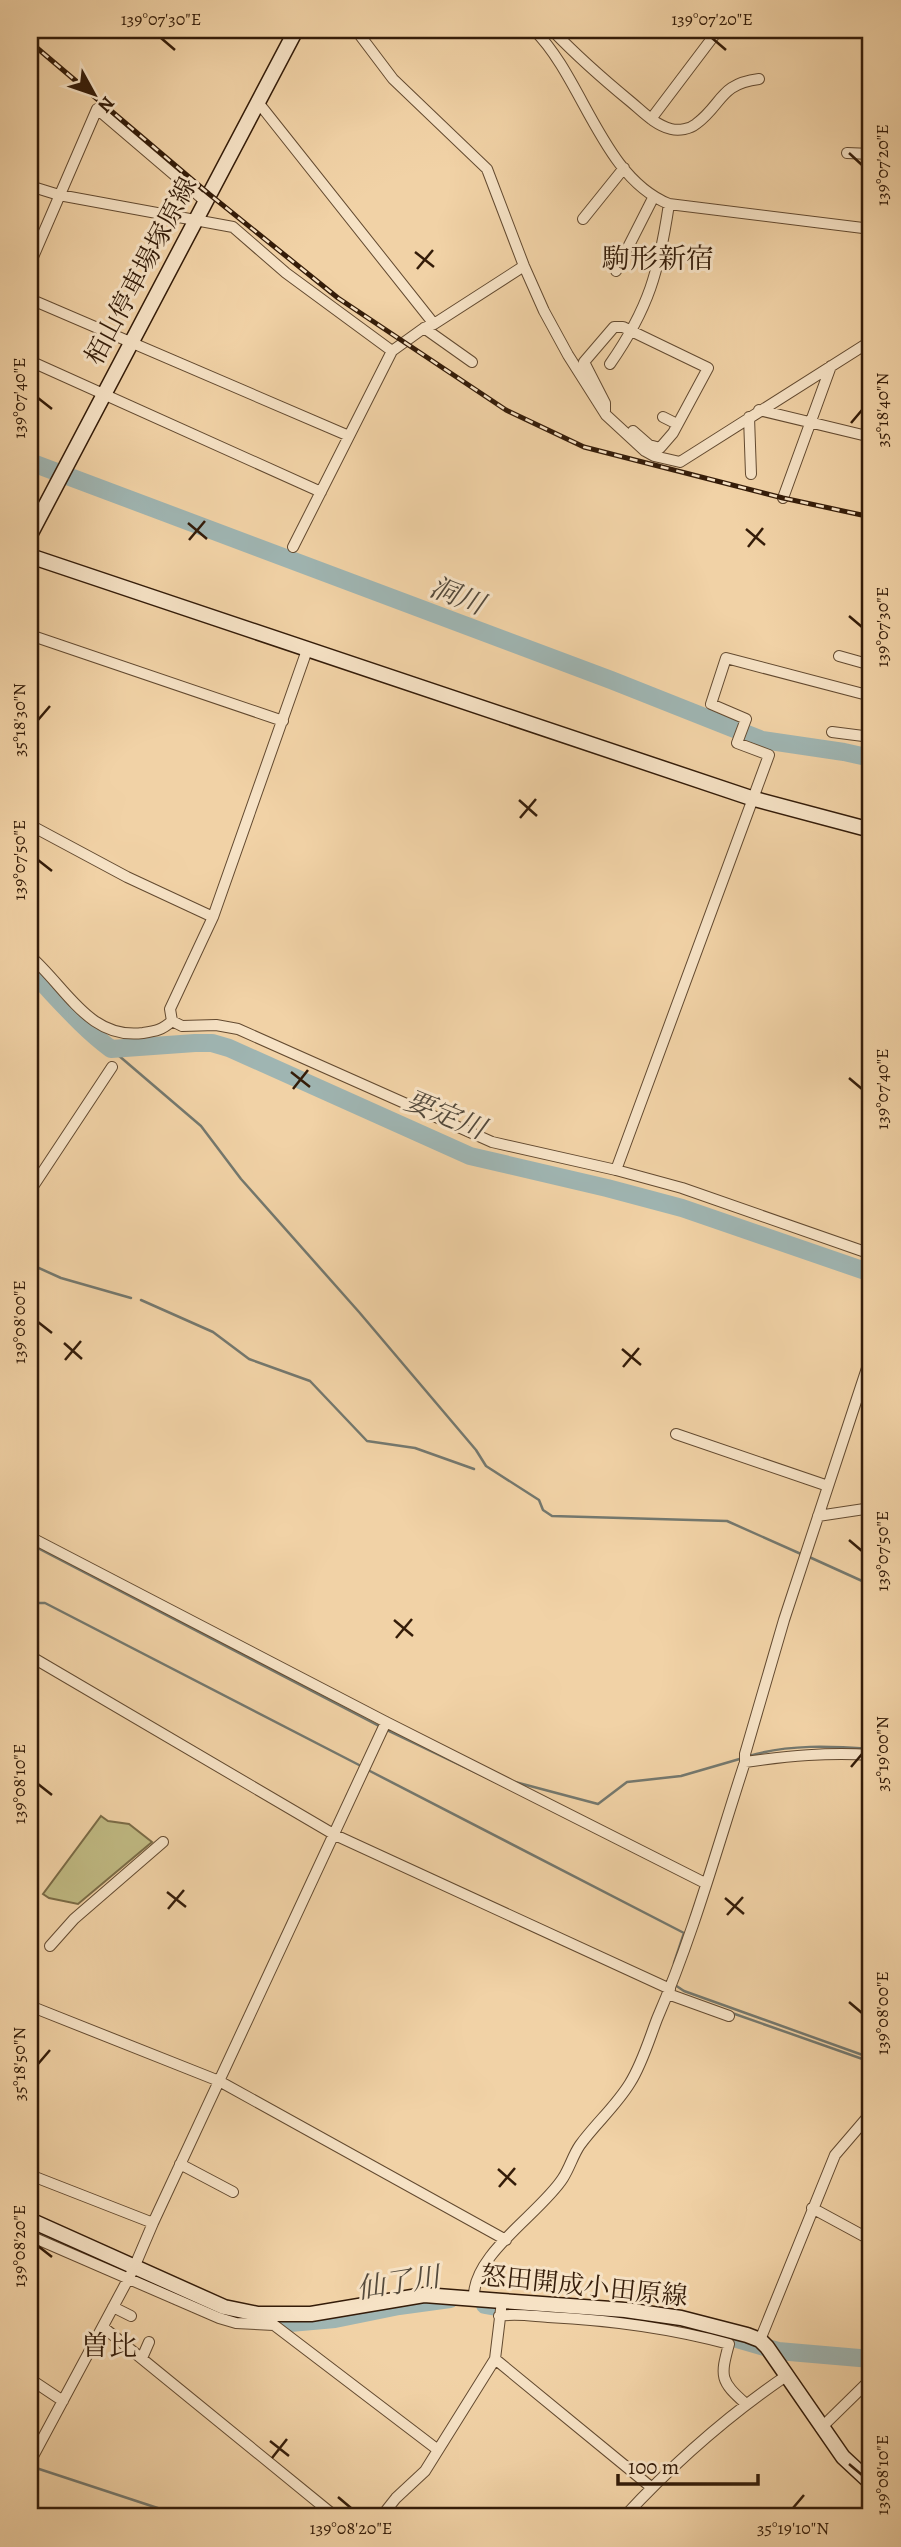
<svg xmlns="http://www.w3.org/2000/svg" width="901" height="2547" viewBox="0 0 901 2547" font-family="Alegreya,'Noto Serif JP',serif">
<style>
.green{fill:#c0ba83;stroke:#7a6b46;stroke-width:2}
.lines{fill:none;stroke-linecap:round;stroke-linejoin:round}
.stream{stroke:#74786e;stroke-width:2.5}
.river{stroke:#9fb5b2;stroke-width:18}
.street-casing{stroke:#634a30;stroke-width:12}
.secondary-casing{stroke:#341c09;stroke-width:17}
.street{stroke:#f6e2c5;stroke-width:10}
.secondary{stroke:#f6e2c5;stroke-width:14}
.rail-casing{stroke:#341c09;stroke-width:5}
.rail{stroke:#f6e2c5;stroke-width:2.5;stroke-dasharray:8;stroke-linecap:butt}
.ticks{fill:none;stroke:#341c09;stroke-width:2.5}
.labels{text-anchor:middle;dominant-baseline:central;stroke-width:6;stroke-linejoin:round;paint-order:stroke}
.street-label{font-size:26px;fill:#341c09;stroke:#f6e2c5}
.neighbourhood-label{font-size:28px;fill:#341c09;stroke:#f6e2c5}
.water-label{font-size:28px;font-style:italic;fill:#544a3c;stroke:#f6e2c5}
.neatline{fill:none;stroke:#341c09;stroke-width:2.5}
.ticks-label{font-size:18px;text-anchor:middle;fill:#341c09}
</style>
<rect width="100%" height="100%" fill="#f1d2a6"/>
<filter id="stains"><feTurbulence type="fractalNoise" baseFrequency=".00286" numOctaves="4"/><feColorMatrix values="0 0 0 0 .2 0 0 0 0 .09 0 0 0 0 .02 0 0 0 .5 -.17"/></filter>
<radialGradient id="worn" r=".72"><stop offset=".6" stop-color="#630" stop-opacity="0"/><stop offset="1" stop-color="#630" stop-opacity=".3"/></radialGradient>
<path class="green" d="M101,1816L108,1821L129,1824L152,1842L78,1904L49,1898L43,1894Z"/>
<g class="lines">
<path class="stream" d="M111,1049L201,1126L241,1179L359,1312L476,1450L486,1466L539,1500L543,1510L552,1516L727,1521L801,1554
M30,1264L61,1278L131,1298
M141,1300L213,1332L249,1359L310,1381L367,1441L415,1448L474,1469
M30,1544L379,1726
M807,1556L871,1585
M30,1603H45L361,1766
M385,1729L502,1785
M749,1756C789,1744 831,1746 871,1749
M366,1769L684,1933L674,1963
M515,1782L598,1804L627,1782L681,1776L743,1758
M675,1985L684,1991L871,2058
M732,2013L871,2062
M30,2466L185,2517
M30,2512L38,2517"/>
<path class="river" d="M30,462L611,680L762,740L844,752L871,758
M30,970C57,997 80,1026 111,1049L195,1043H212L229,1048L470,1156L607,1188L682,1208L871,1273
M30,2229L181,2297L236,2317L290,2323L335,2319L399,2306L450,2299
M485,2305L514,2310L585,2313L659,2321
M720,2334L778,2351L871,2359"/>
<g class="street-casing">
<path id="street" d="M356,30L393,79L487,169L524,266L544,311L568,355L606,415L645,451L654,456L680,462L871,341
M534,30C583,78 602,177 669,204L871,229
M552,30C577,56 603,79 631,102C643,112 655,125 671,129C679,131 690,129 696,124C723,104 719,84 759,79
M257,101L434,324
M651,119L716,33V30
M847,153L871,154
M30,186L59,195L233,227L286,273L392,351
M583,219L624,168
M30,264L97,109L206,202
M616,271L653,198
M30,299L349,436
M424,328L472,362
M30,361L321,492
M610,364C649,308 659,271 669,204
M759,410L871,437
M605,411V403L584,362L614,327H623L708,368L673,433L660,448L649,445L633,431
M663,417L677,424
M749,417L751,474
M783,498L831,366
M293,547L392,351L424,328L434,324L524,266
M30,635L283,721
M307,650L213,917L170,1009L172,1021L182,1026L216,1025L238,1029L492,1142L616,1170L682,1188L871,1254
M839,656L871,665
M832,732L871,737
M30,825L127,877L213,917
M30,956C66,987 89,1040 143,1033C156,1031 162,1030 172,1021
M616,1170L769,755L737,743L746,719L711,704L726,658L871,696
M30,1191L112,1067
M676,1434L828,1486
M818,1516L871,1508
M30,1537L386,1722L705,1883
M30,1656L335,1835L670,1989
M745,1762V1754L784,1620L871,1356
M50,1946L74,1919L163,1842
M668,1994L729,2016
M30,2006L219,2081L506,2240
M180,2164L233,2192
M30,2175L153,2223
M812,2208L871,2240
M30,2236L219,2318L236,2323L274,2325L438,2450
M474,2299C471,2255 541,2213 563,2178C570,2167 573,2155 580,2145C596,2123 616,2106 630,2083C642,2064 649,2040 657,2019C693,1936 717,1848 745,1762C788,1756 828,1752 871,1755
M113,2307L131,2316
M499,2316C515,2313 532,2316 548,2317C609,2320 670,2328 729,2344C720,2377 720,2381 746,2404
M103,2327L336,2517
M760,2340L835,2155L871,2113
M142,2358L149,2342
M495,2359L651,2487
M30,2379L63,2401
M821,2428L871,2379
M30,2462L133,2270L153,2223L386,1722
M381,2517L396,2498L425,2471L495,2359L502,2301
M624,2517C673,2464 726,2417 786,2376"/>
</g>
<g class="secondary-casing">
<path id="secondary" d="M30,535L296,30
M30,556L751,798L871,830
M30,2220L224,2307L258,2314H311L424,2295L502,2301L625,2310L681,2318L747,2335L760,2340L767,2347L843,2457L871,2483"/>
</g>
<use href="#street" class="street"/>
<use href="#secondary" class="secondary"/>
<g class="rail-casing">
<path id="rail" d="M30,42L209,194L338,298L506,410L584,447L783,498L871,517"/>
</g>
<use href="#rail" class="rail"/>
</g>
<path class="ticks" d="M161,38L175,50M712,38L726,50M849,153L862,165M415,252L434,267M417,269L433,250M38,398L52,409M851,423L862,410M188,523L207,539M746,529L765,545M189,540L205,521M748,547L763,528M849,616L862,627M38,720L50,706M519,800L537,816M520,818L536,799M38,860L52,871M291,1072L310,1087M849,1078L862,1089M293,1089L308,1070M38,1322L52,1333M64,1343L82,1359M622,1349L641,1365M65,1360L81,1341M623,1367L639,1348M849,1540L862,1551M394,1620L413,1636M396,1638L412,1619M851,1767L862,1754M38,1784L52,1795M167,1892L186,1907M725,1898L744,1914M168,1909L184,1890M727,1915L743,1897M849,2002L862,2013M38,2064L50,2050M498,2169L516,2185M499,2187L515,2168M38,2246L52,2257M270,2441L289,2456M272,2458L287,2439M849,2464L862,2475M338,2497L351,2508M793,2508L804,2495"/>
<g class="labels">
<g class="street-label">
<text transform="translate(141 271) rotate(-62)">栢山停車場塚原線</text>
<text transform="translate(584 2286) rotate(6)">怒田開成小田原線</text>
</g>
<g class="neighbourhood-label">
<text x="658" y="259">駒形新宿</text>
<text x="109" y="2346">曽比</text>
</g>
<g class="water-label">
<text transform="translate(457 596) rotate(21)">洞川</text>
<text transform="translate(445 1115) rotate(22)">要定川</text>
<text transform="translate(398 2283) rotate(-9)">仙了川</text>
</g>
</g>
<rect width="901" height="2547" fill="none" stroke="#f1d2a6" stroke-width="77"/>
<g transform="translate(94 94) rotate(130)" stroke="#f6e2c5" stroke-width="5" paint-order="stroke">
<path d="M0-5L12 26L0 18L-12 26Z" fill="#341c09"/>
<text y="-10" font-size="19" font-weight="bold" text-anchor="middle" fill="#341c09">N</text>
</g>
<path d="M618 2474v10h140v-10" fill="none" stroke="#341c09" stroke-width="3.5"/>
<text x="628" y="2474" font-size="21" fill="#341c09" stroke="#f6e2c5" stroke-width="5" paint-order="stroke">100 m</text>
<rect x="38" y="38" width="824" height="2470" class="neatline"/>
<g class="ticks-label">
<text x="161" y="25">139°07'30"E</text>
<text x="712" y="25">139°07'20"E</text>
<text transform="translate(882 165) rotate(-90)" y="6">139°07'20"E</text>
<text transform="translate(19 398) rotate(-90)" y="6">139°07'40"E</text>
<text transform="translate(882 410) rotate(-90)" y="6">35°18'40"N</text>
<text transform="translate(882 627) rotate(-90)" y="6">139°07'30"E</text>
<text transform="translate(19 720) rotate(-90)" y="6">35°18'30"N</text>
<text transform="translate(19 860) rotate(-90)" y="6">139°07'50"E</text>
<text transform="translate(882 1089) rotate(-90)" y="6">139°07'40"E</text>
<text transform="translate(19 1322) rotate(-90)" y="6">139°08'00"E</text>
<text transform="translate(882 1551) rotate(-90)" y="6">139°07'50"E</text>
<text transform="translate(882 1754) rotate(-90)" y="6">35°19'00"N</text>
<text transform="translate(19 1784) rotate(-90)" y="6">139°08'10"E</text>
<text transform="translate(882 2013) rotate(-90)" y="6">139°08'00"E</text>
<text transform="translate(19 2064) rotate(-90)" y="6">35°18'50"N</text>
<text transform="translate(19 2246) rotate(-90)" y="6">139°08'20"E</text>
<text transform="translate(882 2475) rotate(-90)" y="6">139°08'10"E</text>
<text x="351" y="2534">139°08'20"E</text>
<text x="793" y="2534">35°19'10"N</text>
</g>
<rect width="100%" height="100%" filter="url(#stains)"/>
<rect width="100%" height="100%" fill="url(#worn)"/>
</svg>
